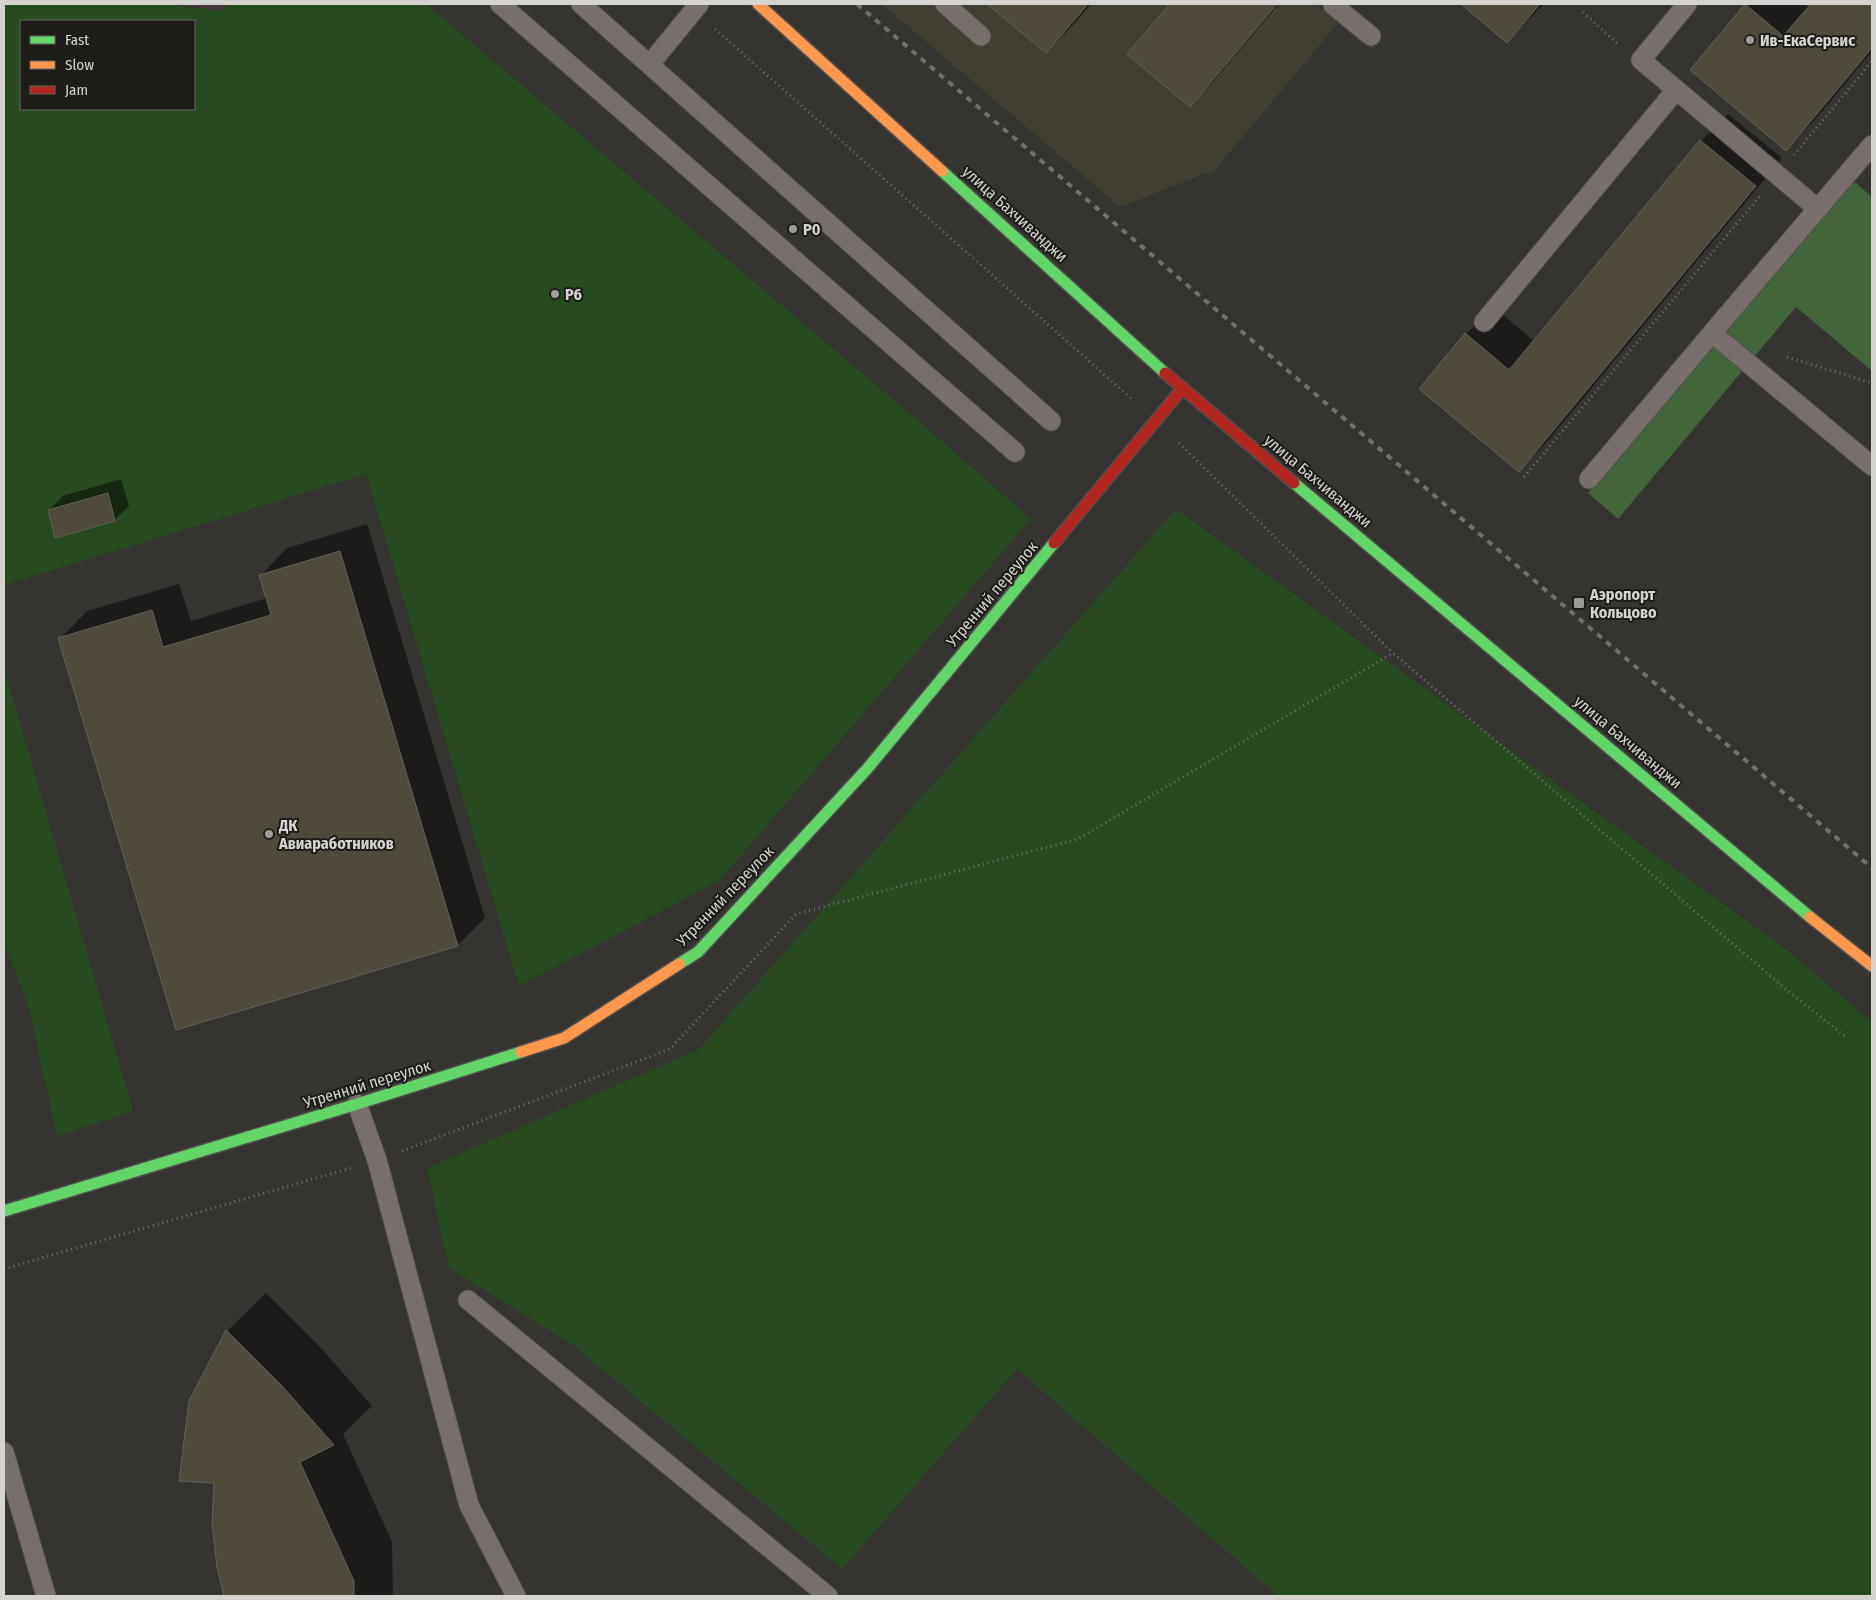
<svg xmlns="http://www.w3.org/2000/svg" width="1876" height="1600" viewBox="0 0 1876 1600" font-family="'Fira Sans Condensed',sans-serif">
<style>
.industrial{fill:#47363b}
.built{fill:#413e32}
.green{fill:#284a20;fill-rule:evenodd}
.forest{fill:#42653a}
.shadow{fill:#0007}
.building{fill:#4f4a3c;stroke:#62615e}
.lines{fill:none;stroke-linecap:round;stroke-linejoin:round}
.lane-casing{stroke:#51504e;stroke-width:21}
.fast-casing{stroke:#51504e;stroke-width:14}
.slow-casing{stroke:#51504e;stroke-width:14}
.jam-casing{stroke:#51504e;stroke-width:14}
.path{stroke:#75706d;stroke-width:3;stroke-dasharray:1 4;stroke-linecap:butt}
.lane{stroke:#786f6d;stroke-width:19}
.fast{stroke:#63d668;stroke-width:11}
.slow{stroke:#ff974d;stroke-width:11}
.jam{stroke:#b3261e;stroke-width:11}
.rail{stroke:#73706c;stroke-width:4;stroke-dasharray:6 6;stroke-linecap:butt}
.poi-dot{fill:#9e9c98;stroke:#1d1c19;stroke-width:2}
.labels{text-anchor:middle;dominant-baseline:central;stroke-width:4;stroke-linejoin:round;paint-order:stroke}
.poi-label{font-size:16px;font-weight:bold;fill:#d6d4d0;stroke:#1d1c19;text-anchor:start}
.street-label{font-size:16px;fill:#d6d4d0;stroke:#1d1c19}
</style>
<rect width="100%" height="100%" fill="#353430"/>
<path class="industrial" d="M168,4H228L221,11Z"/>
<path class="built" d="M882,4H1315L1339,22L1215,170L1120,207Z"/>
<path class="green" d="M4,4H168L221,11L228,4H426L922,424L1031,519L719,881L519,986L366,474L4,585ZM21,21H194V109H21Z
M1176,509L1787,950L1872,1022V1596H1278L1017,1369L842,1569L574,1346L449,1268L427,1168L699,1049Z
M4,668L133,1111L57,1136L28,1004L4,944Z"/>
<path class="forest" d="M1850,178L1872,197V371L1796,307L1618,519L1588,493Z"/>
<path class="shadow" d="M989,4H1091L1073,25L1046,52Z
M1172,4H1279L1211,84L1190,105L1129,54Z
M1463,4H1544L1507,41Z
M1748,4H1804L1809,8L1812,4H1872V51L1813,122L1786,149L1692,70Z
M1728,114L1782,158L1546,443L1519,470L1421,389L1466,334L1494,307L1534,341L1701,141Z
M121,479L129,506L115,520L49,510L63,496Z
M367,524L485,918L458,945L60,639L87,611L179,584L191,621L267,598L260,576L287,548Z
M266,1293L322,1349L372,1406L343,1434L392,1542L393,1596H225L218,1567L215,1481L190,1402L227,1331Z"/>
<path class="building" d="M987,4H1088L1046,53Z
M1170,4H1277L1190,107L1127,54Z
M1461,4H1540L1507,43Z
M1745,4L1783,36L1811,4H1872V48L1786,151L1690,70Z
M1700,140L1756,186L1519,472L1419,389L1465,333L1509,370Z
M108,493L115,521L55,538L48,510Z
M340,551L458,946L176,1030L58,638L152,610L163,647L271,615L259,575Z
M226,1330L283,1387L334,1445L300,1462L354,1581V1596H224L217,1567L212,1523L214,1483L179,1481L189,1401Z"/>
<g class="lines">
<g class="lane-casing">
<path id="lane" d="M500,4L1015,452
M581,4L1051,421
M945,4L981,36
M1335,4L1333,5L1371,36
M1687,4L1641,60L1818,209
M650,64L699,4
M1484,322L1676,90
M1712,333L1872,145
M1589,479L1712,333L1872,466
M357,1104L377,1160L469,1505L516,1596
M468,1300L828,1596
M4,1452L46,1596"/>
</g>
<g class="fast-casing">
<path id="fast" d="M942,171L1165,373
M1294,483L1810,917
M679,964L698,952L867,769L1054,543
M4,1211L357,1104L521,1052"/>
</g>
<g class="slow-casing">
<path id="slow" d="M758,4L942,171
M1810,917L1872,966
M521,1052L564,1038L679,964"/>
</g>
<g class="jam-casing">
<path id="jam" d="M1165,373L1294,483
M1054,543L1182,389"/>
</g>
<path class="path" d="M1583,12L1618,44
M715,29L1133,400
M1794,155L1872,61
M1787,357L1872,383
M1179,443L1393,653
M1524,477L1760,196
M402,1151L670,1049L796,914L1078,839L1393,653L1788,991L1846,1037
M4,1269L351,1168"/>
<use href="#lane" class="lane"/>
<use href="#fast" class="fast"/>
<use href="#slow" class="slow"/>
<use href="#jam" class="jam"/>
<path class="rail" d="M857,4L1872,868"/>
</g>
<g class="poi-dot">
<circle cx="1750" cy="40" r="5"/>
<circle cx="793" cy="229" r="5"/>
<circle cx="555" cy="294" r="5"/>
<rect x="1573" y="597" width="12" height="12" rx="2.5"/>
<circle cx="269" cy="834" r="5"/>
</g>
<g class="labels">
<g class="poi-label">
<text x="1760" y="40">Ив-ЕкаСервис</text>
<text x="803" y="229">P0</text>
<text x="565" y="294">P6</text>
<text x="1590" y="594">Аэропорт<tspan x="1590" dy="18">Кольцово</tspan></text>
<text x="279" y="825">ДК<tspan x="279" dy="18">Авиаработников</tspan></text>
</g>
<g class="street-label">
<text transform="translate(1015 214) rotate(42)">улица Бахчиванджи</text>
<text transform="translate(1318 481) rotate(40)">улица Бахчиванджи</text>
<text transform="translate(992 594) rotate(-50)">Утренний переулок</text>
<text transform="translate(1628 742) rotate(40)">улица Бахчиванджи</text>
<text transform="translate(725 896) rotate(-46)">Утренний переулок</text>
<text transform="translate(367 1084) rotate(-17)">Утренний переулок</text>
</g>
</g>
<rect width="1876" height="1600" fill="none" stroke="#d6d4d0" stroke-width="10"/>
<rect x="20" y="20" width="175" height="90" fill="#1d1c19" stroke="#676662"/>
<rect x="30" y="36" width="25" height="8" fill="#63d668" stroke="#676662"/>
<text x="65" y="45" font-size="15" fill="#d6d4d0">Fast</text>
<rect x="30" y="61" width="25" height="8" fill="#ff974d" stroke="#676662"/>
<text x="65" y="70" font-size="15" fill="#d6d4d0">Slow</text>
<rect x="30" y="86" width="25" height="8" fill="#b3261e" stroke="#676662"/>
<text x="65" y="95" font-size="15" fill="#d6d4d0">Jam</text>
</svg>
